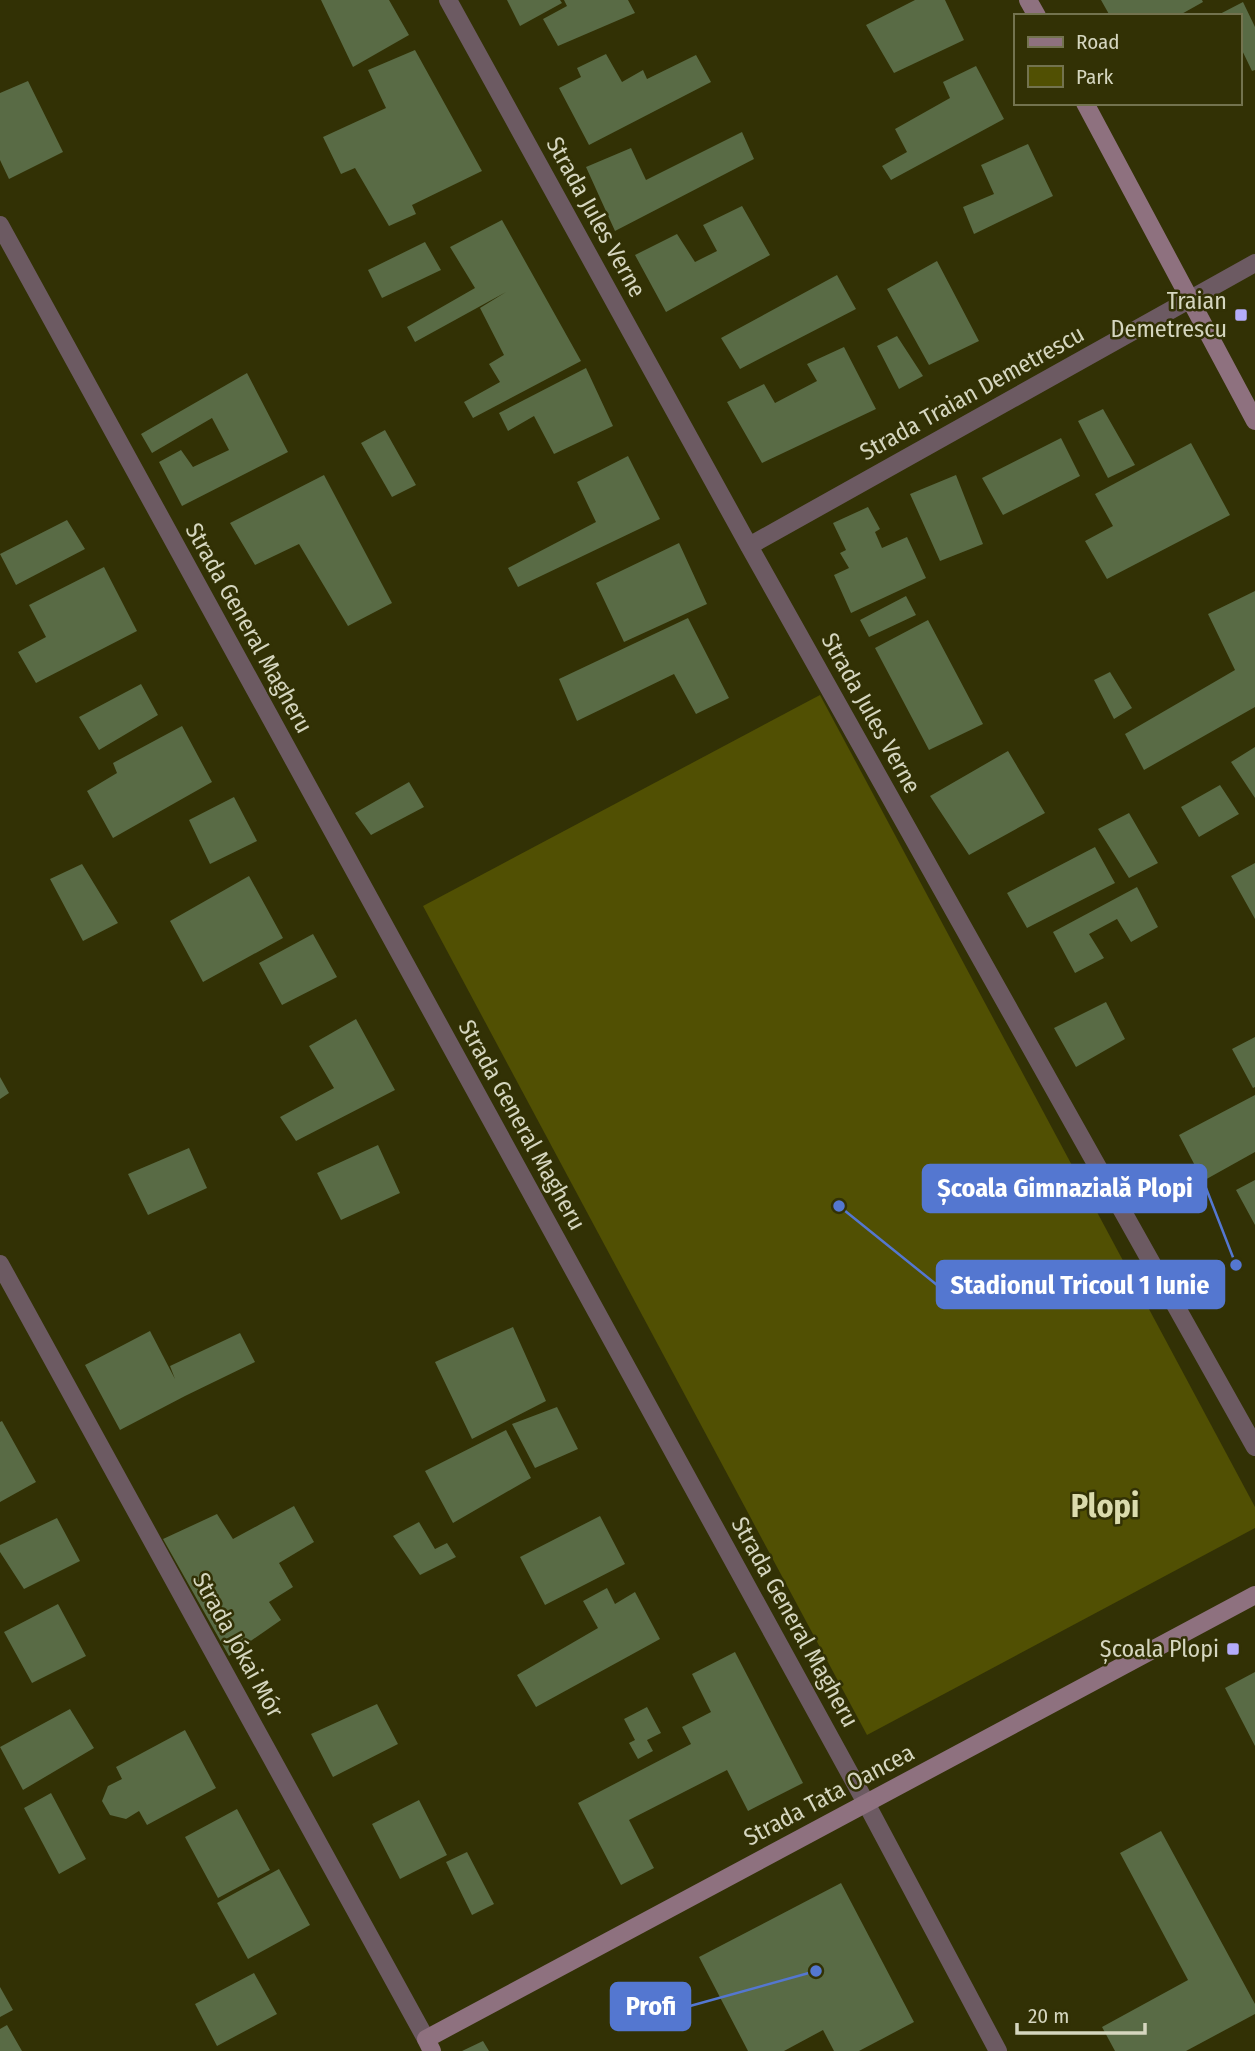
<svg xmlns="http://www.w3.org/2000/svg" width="1255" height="2051" viewBox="0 0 1255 2051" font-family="'Fira Sans Condensed',sans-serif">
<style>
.green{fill:#515003}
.building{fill:#596b45}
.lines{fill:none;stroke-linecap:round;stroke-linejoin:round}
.street{stroke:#6c5a62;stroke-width:18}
.secondary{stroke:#8e717f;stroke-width:18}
.poi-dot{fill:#b4acf9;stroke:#323105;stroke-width:2.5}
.labels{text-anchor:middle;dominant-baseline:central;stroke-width:5;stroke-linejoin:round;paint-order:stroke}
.street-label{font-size:24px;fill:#d5d6bf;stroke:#323105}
.poi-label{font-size:24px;fill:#d5d6bf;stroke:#323105;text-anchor:end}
.district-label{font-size:32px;font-weight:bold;fill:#dbdbad;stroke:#323105}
.leader{fill:none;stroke:#5477d0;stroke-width:2.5}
.callout-dot{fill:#5477d0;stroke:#323105;stroke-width:2.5}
.callout{fill:#5477d0;stroke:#5477d0;stroke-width:2.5}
.callout-label{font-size:26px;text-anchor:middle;font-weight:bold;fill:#fff}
</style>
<rect width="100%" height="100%" fill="#323105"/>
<path class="green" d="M820,695L1255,1507V1528L867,1735L423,906Z"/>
<path class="building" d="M321,0H389L409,35L353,67Z
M507,0H560L562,3L520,26Z
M564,0H628L635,13L558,46L543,19L567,6Z
M915,0H945L964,40L894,73L866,25Z
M1101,0H1202L1203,2L1178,16H1110Z
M1243,2L1255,27V70L1252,71L1239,44V16H1216Z
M415,50L482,171L412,205L416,214L389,226L355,168L341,174L323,137L386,108L368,70Z
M606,54L622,82L643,70L647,79L696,55L711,82L589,145L559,88L581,77L577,68Z
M976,66L1004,119L891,180L882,166L907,152L895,129L950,98L943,82Z
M28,81L63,152L9,179L0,160V93Z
M742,132L754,159L615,231L586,167L631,148L646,180Z
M1028,144L1053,196L974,234L963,207L994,194L981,165Z
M742,206L770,255L666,312L635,255L677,234L695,262L717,251L703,225Z
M502,220L581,361L473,418L464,402L500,382L489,364L504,355L480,308L506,292L415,342L407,327L475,288L450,247Z
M425,242L441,270L382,298L368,270Z
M937,261L979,341L929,365L887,289Z
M837,275L856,309L740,369L721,338Z
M897,336L923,376L899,389L877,346Z
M844,347L876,409L762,463L727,402L764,384L775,403L817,381L807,364Z
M586,368L613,426L554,454L534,416L508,431L499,413Z
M247,373L288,452L182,506L159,462L181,450L193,467L229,450L212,418L152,453L141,434Z
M1103,409L1135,465L1108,478L1078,421Z
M385,430L416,485L392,497L361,443Z
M1061,438L1080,476L1003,515L982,478Z
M1191,443L1230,515L1107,579L1085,541L1113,526L1095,494Z
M628,456L660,519L518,587L508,568L596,522L577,482Z
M324,475L392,603L348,626L299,544L255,565L230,523Z
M956,475L983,544L940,561L910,494Z
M868,507L880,529L875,532L882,548L907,537L926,578L851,613L834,575L849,568L840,553L846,550L833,523Z
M67,520L85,549L16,585L0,554Z
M679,543L707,604L624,642L596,583Z
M104,567L137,631L36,683L18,652L46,637L29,605Z
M1255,591V707L1144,770L1125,734L1235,670L1208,614Z
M906,596L916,615L869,637L860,620Z
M688,618L729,698L696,714L674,674L577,721L559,679Z
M928,620L983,724L929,750L875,648Z
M1110,672L1132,708L1114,719L1094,680Z
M141,684L158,715L99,750L79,717Z
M182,726L212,782L113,838L87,791L117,773L113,763Z
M1255,747V798L1231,762Z
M1008,751L1045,813L969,855L930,796Z
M409,782L424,807L371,835L355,813Z
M1220,785L1239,814L1199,837L1181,807Z
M234,797L257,841L210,864L189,820Z
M1129,813L1158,863L1129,878L1098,829Z
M1095,847L1115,883L1027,928L1007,893Z
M1255,863V919L1231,876Z
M82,864L118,923L83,941L50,879Z
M249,876L283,938L203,982L170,921Z
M1137,887L1158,927L1131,942L1117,919L1089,934L1104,958L1075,973L1053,932Z
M313,934L337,977L282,1005L259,963Z
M1106,1002L1125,1039L1076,1067L1054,1028Z
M356,1019L395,1090L296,1141L280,1117L334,1088L309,1046Z
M1255,1037V1087L1253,1088L1232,1049Z
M0,1077L9,1093L0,1099Z
M1255,1095V1152L1203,1181L1179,1135Z
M378,1145L400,1193L341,1220L317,1173Z
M189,1148L207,1188L148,1215L128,1174Z
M1255,1180V1225L1236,1190Z
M513,1327L546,1401L472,1439L435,1362Z
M150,1331L175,1379L170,1366L240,1333L255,1362L185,1396L120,1430L85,1365Z
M557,1407L578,1449L535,1468L512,1424Z
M2,1421L36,1482L0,1502V1422Z
M506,1430L531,1478L453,1523L425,1471Z
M294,1506L314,1542L279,1563L293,1587L269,1602L281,1620L229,1656L163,1539L217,1514L233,1539Z
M600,1516L625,1564L545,1605L520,1557Z
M57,1518L80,1561L24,1589L0,1552V1545Z
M419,1522L435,1549L447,1543L456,1557L420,1575L393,1536Z
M607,1588L615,1604L635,1592L660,1639L536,1707L517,1675L598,1628L583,1601Z
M58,1604L86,1656L32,1683L4,1632Z
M735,1652L803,1783L748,1811L727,1770L629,1820L654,1868L621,1885L578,1803L691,1744L682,1727L711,1712L692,1674Z
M1255,1672V1746L1225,1688Z
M377,1704L398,1744L333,1777L311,1734Z
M647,1707L661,1733L647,1740L653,1751L638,1759L629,1743L635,1740L624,1719Z
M70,1709L94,1748L23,1790L0,1747Z
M185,1730L216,1788L147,1825L139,1811L126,1819L110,1815L102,1801L108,1786L122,1779L116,1767Z
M51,1793L86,1859L59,1874L24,1808Z
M419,1800L447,1855L400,1879L372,1824Z
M237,1809L270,1870L218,1898L185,1837Z
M1161,1831L1255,2004V2014L1186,2051H1115L1102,2027L1188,1980L1120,1853Z
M467,1852L494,1904L472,1915L446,1862Z
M279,1869L310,1925L248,1959L217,1903Z
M841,1883L914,2022L859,2051H834L823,2030L784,2051H748L699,1957Z
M254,1973L277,2014L217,2046L195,2004Z
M0,1987L13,2010L0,2017Z
M7,2025L22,2051H0V2029Z
M483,2041L489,2051H462Z"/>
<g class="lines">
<path class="street" d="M448,0L749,546L1255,1447
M0,225L866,1803L998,2051
M749,546L1255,263
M0,1264L426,2039"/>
<path class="secondary" d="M1028,0L1037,16
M1085,103L1255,421
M432,2051L426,2039L1255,1595"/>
</g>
<g class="poi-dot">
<rect x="1234" y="308" width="14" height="14" rx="3.5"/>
<rect x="1226" y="1642" width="14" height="14" rx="3.5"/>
</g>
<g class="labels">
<g class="street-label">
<text transform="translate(596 217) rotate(61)">Strada Jules Verne</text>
<text transform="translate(972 393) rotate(-29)">Strada Traian Demetrescu</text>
<text transform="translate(249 628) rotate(61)">Strada General Magheru</text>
<text transform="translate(871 713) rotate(61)">Strada Jules Verne</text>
<text transform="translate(522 1125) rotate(61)">Strada General Magheru</text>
<text transform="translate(795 1622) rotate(61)">Strada General Magheru</text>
<text transform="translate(238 1645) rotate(61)">Strada Jókai Mór</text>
<text transform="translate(829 1795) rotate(-28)">Strada Tata Oancea</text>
</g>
<g class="poi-label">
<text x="1227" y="301">Traian<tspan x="1227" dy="28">Demetrescu</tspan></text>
<text x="1219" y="1649">Școala Plopi</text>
</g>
<g class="district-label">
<text x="1105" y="1506">Plopi</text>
</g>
</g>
<path class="leader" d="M1236 1265L1206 1188M839 1206L937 1285M816 1971L690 2006"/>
<g class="callout-dot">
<circle cx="1236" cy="1265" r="7"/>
<circle cx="839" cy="1206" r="7"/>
<circle cx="816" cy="1971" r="7"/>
</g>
<g class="callout">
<rect x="923" y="1165" width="283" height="47" rx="7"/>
<rect x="937" y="1261" width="287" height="47" rx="7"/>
<rect x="611" y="1983" width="79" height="47" rx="7"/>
</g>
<g class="callout-label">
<text x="1065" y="1197">Școala Gimnazială Plopi</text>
<text x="1080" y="1294">Stadionul Tricoul 1 Iunie</text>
<text x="651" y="2015">Profi</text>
</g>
<rect x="1014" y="14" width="228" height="91" fill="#323105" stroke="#73734f" stroke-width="2"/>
<rect x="1028" y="37" width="35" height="10" fill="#8e717f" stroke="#73734f" stroke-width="2"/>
<text x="1076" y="49" font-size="21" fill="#d5d6bf">Road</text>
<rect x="1028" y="66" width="35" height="21" fill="#515003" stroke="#73734f" stroke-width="2"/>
<text x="1076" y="84" font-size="21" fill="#d5d6bf">Park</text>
<path d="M1017 2023v10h128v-10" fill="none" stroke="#d5d6bf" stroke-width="3.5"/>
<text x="1028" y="2023" font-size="21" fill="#d5d6bf" stroke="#323105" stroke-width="5" paint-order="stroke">20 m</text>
</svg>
